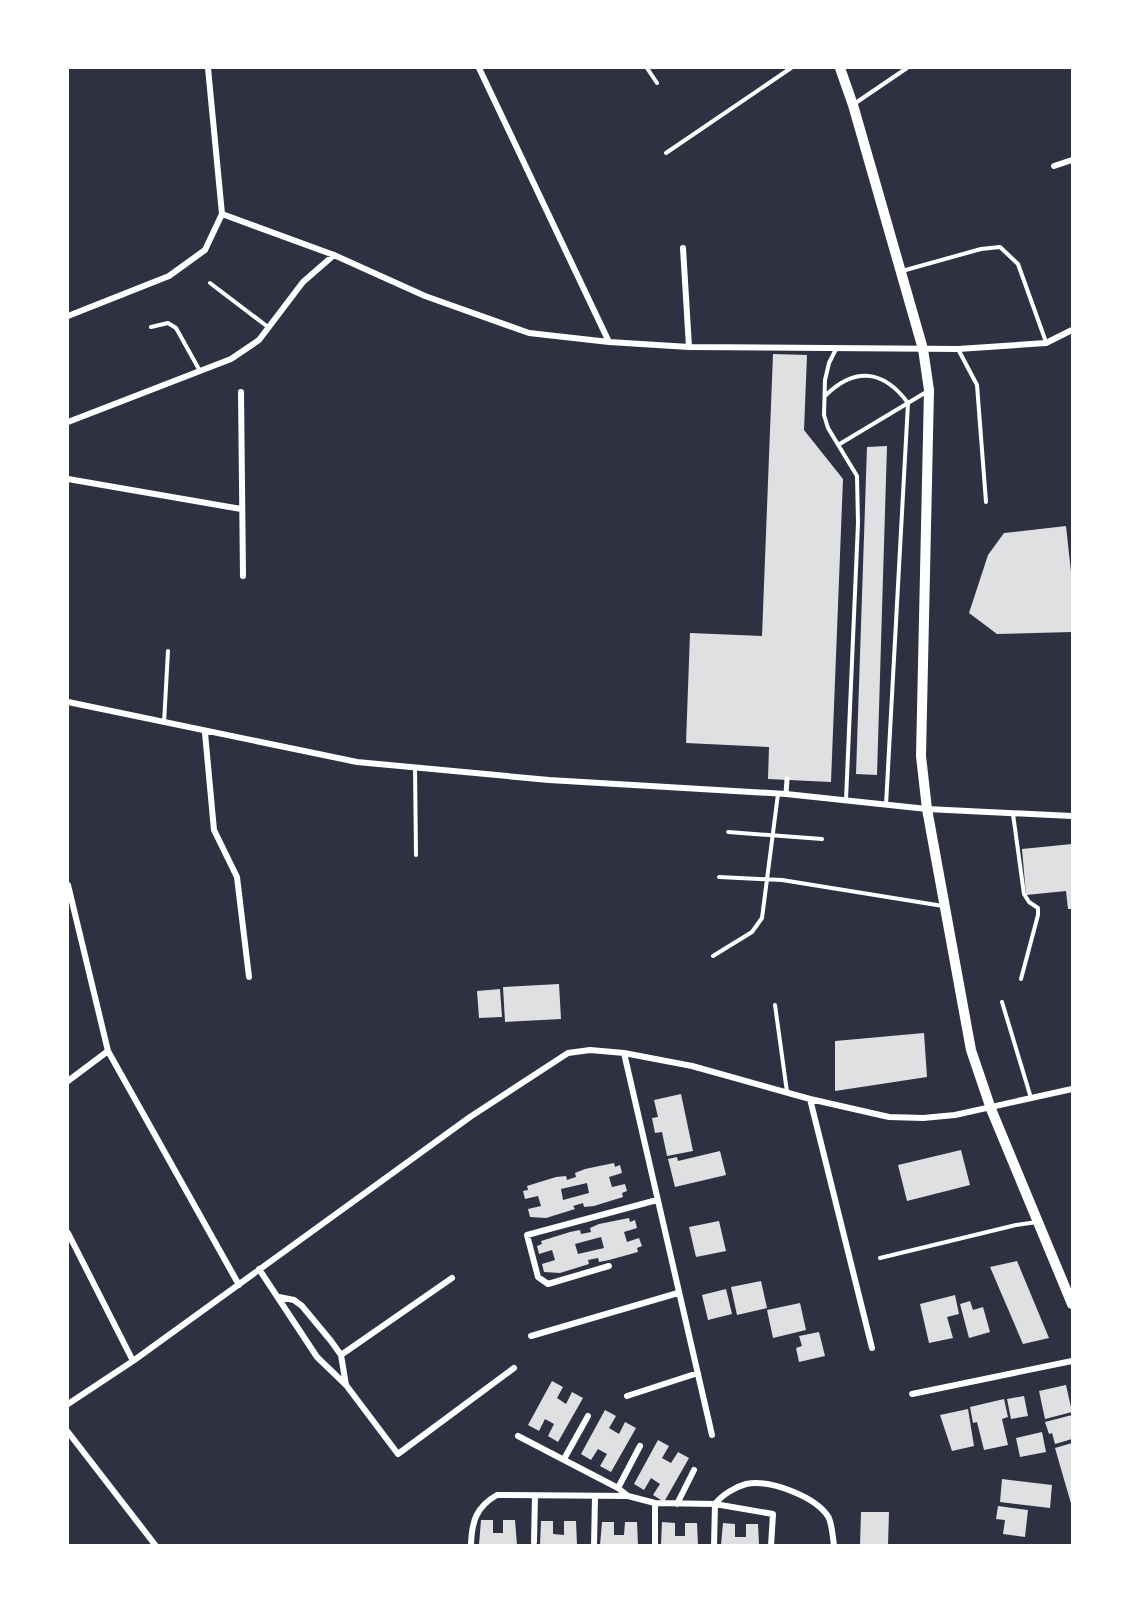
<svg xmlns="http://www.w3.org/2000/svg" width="1140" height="1613" viewBox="0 0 1140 1613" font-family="'Source Serif 4',serif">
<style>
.building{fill:#e0e0e3;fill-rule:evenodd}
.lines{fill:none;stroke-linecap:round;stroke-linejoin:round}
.service{stroke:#fff;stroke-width:4}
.pedestrian{stroke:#fff;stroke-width:5}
.minor{stroke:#fff;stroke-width:6}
.secondary{stroke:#fff;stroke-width:10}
</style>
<rect width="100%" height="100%" fill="#2d3142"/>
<path class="building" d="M773,354L807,355L804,430L843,479L831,782L768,779L769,747L686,743L690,633L762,636Z
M887,446L877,775L856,774L867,447Z
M1066,526L1072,581V632L997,634L969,613L988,555L1004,533Z
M1072,844V909H1068L1066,891L1026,895L1022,849Z
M559,984L561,1019L505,1022L503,987Z
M500,989L502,1017L479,1018L477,991Z
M924,1033L927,1077L835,1091V1041Z
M681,1094L693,1151L667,1156L662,1132L655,1133L652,1118L658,1117L654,1100Z
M961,1150L970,1185L907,1201L898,1165Z
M720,1151L726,1175L675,1187L668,1159L677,1157L678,1161Z
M614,1163L615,1167L620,1165L622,1173L609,1177L612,1187L625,1184L627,1191L622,1193L623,1197L594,1206L584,1207L583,1203L573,1206L575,1209L546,1218L530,1217L528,1209L541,1206L538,1196L525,1199L523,1191L528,1190L527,1186L556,1177L566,1176L567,1180L576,1177L575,1173L585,1169ZM587,1183L589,1193L563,1200L561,1189Z
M629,1218L630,1222L635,1220L637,1228L624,1232L627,1242L639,1238L642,1246L637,1248L638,1252L609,1260L599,1262L598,1258L588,1260L589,1264L560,1273L544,1272L542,1264L555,1260L552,1250L539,1254L537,1246L542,1244L541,1241L570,1232L580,1230L581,1234L591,1232L590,1228L599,1224ZM601,1237L604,1248L578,1254L575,1244Z
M719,1221L726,1251L696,1257L689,1227Z
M1017,1261L1049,1338L1023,1344L990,1267Z
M761,1281L767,1308L737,1315L731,1287Z
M726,1289L732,1314L708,1320L702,1295Z
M955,1295L959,1314L947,1317L953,1338L929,1343L920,1304Z
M970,1301L973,1310L983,1307L990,1332L969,1338L960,1304Z
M800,1303L806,1330L773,1338L767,1310Z
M819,1332L825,1356L799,1362L796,1348L802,1346L799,1336Z
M552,1381L563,1387L557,1398L566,1404L572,1392L583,1398L558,1442L548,1436L554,1424L545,1419L539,1431L528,1425Z
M1066,1385L1072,1412L1045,1419L1039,1391Z
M1024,1396L1028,1416L1011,1419L1007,1399Z
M1004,1399L1008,1417L1002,1419L1008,1445L984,1450L977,1422L973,1423L970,1407Z
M968,1409L974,1446L952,1451L940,1415Z
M605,1410L616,1416L609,1428L619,1434L625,1422L636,1428L611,1472L600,1466L607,1454L598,1449L591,1460L581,1454Z
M1072,1415V1439L1055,1444L1052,1433L1049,1434L1045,1422Z
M1042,1432L1046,1452L1020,1457L1016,1438Z
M658,1440L669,1446L662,1458L671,1463L678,1452L689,1458L664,1502L653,1495L660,1484L651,1478L644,1490L634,1484Z
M1072,1443V1507L1055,1448Z
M1002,1479L1052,1485L1050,1508L1000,1502Z
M998,1506L1028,1510L1025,1537L1003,1534L1005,1520L996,1519Z
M861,1512H889L888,1545H860Z
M481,1520H493V1533H503V1520H515L517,1545H479Z
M541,1521H553V1534L564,1535V1521H576L577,1545H540Z
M602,1522H614V1535H624L625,1522H637L638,1545H600Z
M662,1522L675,1523V1536H685V1523H697L698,1545H661Z
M723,1523L735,1524V1537H746V1524H758L759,1545H721Z"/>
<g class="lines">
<path class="service" d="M647,68L657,83
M854,104L907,68
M666,153L791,68
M902,271L981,249L1000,247L1018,264L1046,342
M210,283L268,327
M151,327L168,323L176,328L200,371
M836,349L829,363L825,380L824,415L828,428L857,476L858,523L846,800
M958,349L977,385L986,502
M825,396C854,367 883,369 908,403L886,805
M838,445L928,391
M164,723L168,651
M415,767L416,855
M1013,814L1024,894L1029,902L1038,908V915L1021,979
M728,832L822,839
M719,877L782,880L943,906
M713,956L752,932L762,918L778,794
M1002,1002L1031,1098
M775,1005L787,1092
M880,1258L1016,1225L1037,1222"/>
<path class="pedestrian" d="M786,794L787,779"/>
<path class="minor" d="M479,68L609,342
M1054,166L1072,160
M222,214L334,255L425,296L529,333L609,342L689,347L958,349L1046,343L1072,330
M683,248L689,347
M68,316L169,276L205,250L222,214L208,68
M241,392L243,576
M68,422L231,359L259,340L303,282L334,255
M68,479L241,509
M68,702L357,762L549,780L786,794L927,809L1072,816
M205,733L214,830L237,877L249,977
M68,885L108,1051L239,1285
M624,1053L712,1435
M68,1081L108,1051
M810,1099L872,1348
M68,1233L133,1361
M609,1266L548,1284L538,1277L527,1235L657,1200
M259,1269L317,1357L346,1385L398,1454L514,1368
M279,1297L294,1300L302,1306L331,1341L341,1355L346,1385
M531,1336L678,1293
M341,1355L452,1278
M912,1394L1072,1361
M627,1396L698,1373
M68,1404L133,1361L470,1117L568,1053L590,1050L624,1053L692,1066L810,1099L889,1117L923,1118L955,1115L1072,1089
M68,1432L156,1546
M518,1436L618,1488L628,1496
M564,1459L588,1416
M618,1488L640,1446
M677,1504L694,1470
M534,1542L535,1496
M471,1544C472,1521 476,1507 497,1495L628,1496L655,1503L715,1504C722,1495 735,1487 746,1484C770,1479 817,1497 829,1518C832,1526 833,1537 834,1546
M655,1545V1503
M594,1546L595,1497
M714,1546L715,1504L773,1514L771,1546"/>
<path class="secondary" d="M840,68L853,105L923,349L929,390L921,756L927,809L971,1050L991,1109L1072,1304"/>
</g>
<rect width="1140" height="1613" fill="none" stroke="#ffffff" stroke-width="138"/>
</svg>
